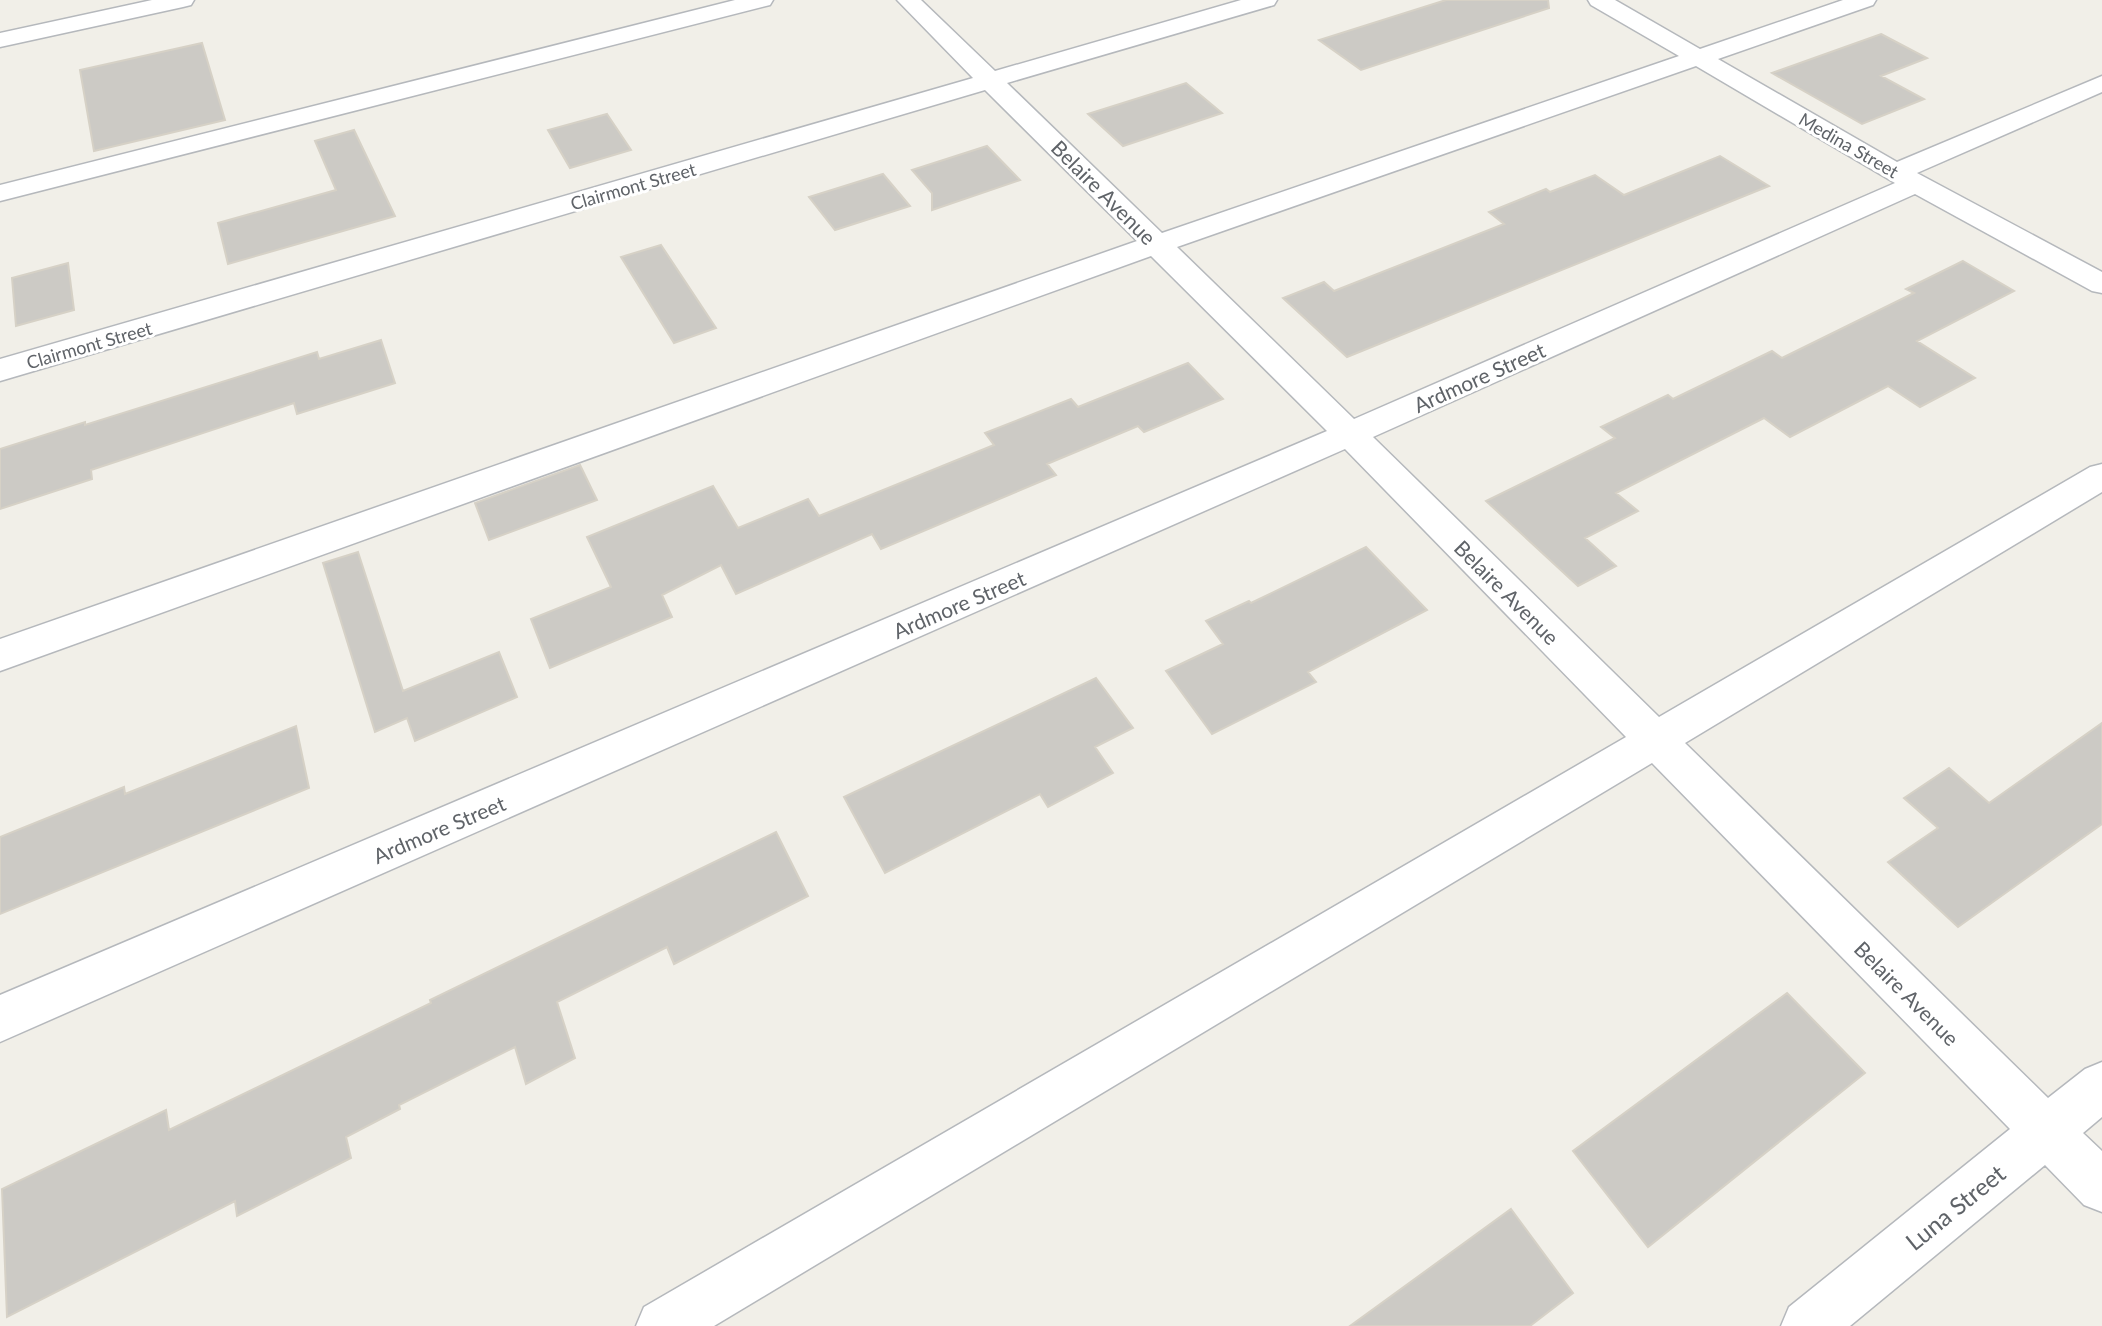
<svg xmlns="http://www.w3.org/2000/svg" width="2102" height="1326" viewBox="0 0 2102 1326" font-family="Lato,sans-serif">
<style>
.building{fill:#cccac5;stroke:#d6d1c6;stroke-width:2}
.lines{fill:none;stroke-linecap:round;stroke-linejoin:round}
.minor-casing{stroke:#b5b8bc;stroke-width:3}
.minor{fill:#fff;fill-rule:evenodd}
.labels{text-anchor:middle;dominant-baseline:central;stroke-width:6;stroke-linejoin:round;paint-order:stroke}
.far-street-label{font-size:18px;fill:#5f6368;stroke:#fff}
.street-label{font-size:21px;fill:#5f6368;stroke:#fff}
.near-street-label{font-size:24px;fill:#5f6368;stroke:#fff}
</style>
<rect width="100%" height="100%" fill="#f1efe8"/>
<path class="building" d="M1446,0H1548L1549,8L1361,70L1319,40Z
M1881,34L1927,58L1881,76L1924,99L1862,124L1772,73Z
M202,43L225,120L94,151L80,70Z
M1186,83L1222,113L1123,146L1088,114Z
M607,114L631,150L570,168L548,130Z
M354,130L395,216L228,264L218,223L336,190L315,141Z
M987,146L1020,180L932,210V193L912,170Z
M1720,156L1769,186L1347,357L1283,298L1324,282L1334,291L1504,224L1489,212L1546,189L1550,192L1595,175L1624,195Z
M883,174L910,206L835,230L809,197Z
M661,245L716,328L674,343L621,257Z
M1963,261L2014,291L1917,341L1975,378L1920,407L1888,386L1790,437L1764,418L1616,493L1638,511L1585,538L1616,566L1578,586L1486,501L1615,438L1601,427L1668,395L1673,399L1772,351L1782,358L1914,293L1906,289Z
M68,263L74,310L16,326L12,278Z
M381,340L395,383L297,414L294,403L91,470L92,479L0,509V449L85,422V425L317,352L319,359Z
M1188,363L1223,399L1144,432L1138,426L1047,464L1056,475L881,549L872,534L736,594L721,565L662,595L672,617L550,668L531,619L611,587L587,537L713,486L738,528L808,499L819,516L994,445L985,433L1071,399L1078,407Z
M580,465L597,500L489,540L475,503Z
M1366,547L1427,610L1308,672L1316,682L1212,734L1166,671L1223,644L1206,621L1249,601L1251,603Z
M358,552L403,691L499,652L517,697L415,741L407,718L375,732L323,563Z
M1096,678L1133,728L1095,747L1113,773L1048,807L1040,794L885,873L844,797Z
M2102,723V824L1958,927L1888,862L1938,828L1904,798L1949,768L1989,803Z
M296,726L309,788L0,914V837L124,787L125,794Z
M776,832L808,896L674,964L667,947L557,1002L575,1058L526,1084L515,1047L399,1105L400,1109L346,1137L351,1158L237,1216L235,1201L7,1317L2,1189L166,1110L169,1130L431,1003L430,1000Z
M1787,993L1865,1073L1648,1247L1573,1151Z
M1511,1209L1573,1293L1530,1326H1350Z"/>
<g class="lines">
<g class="minor-casing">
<path id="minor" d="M152,0H194L191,5L183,7L0,47V33Z
M735,0H773L770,5L0,201V185Z
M897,0H921L995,71L1241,0H1277L1274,5L1007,83L1162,233L1679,56L1591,5L1588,0H1615L1700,49L1843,0H1876L1873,5L1718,59L1897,162L2102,76V92L1917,173L2102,272V293L2092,291L1915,194L1373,437L1659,717L2090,467L2102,464V492L1685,743L2048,1098L2085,1069L2102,1062V1117L2083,1133L2102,1151V1212L2084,1205L2045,1165L1850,1326H1781L1789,1307L2010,1129L1652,763L714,1326H636L644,1307L1626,737L1345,449L0,1042V995L1327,431L1151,256L0,671V639L1137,241L985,90L0,381V359L973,78ZM1696,66L1895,183L1354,419L1177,247Z"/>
</g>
<use href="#minor" class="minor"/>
</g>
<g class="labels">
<g class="far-street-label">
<text transform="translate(1849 145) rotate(30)">Medina Street</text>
<text transform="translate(633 186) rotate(-16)">Clairmont Street</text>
<text transform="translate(89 345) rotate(-16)">Clairmont Street</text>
</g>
<g class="street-label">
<text transform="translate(1104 192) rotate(45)">Belaire Avenue</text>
<text transform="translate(1479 377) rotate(-24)">Ardmore Street</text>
<text transform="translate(1507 592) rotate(45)">Belaire Avenue</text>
<text transform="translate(959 604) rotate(-23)">Ardmore Street</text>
<text transform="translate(439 829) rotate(-23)">Ardmore Street</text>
<text transform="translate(1907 993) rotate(45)">Belaire Avenue</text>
</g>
<g class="near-street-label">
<text transform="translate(1955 1207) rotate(-39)">Luna Street</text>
</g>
</g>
</svg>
